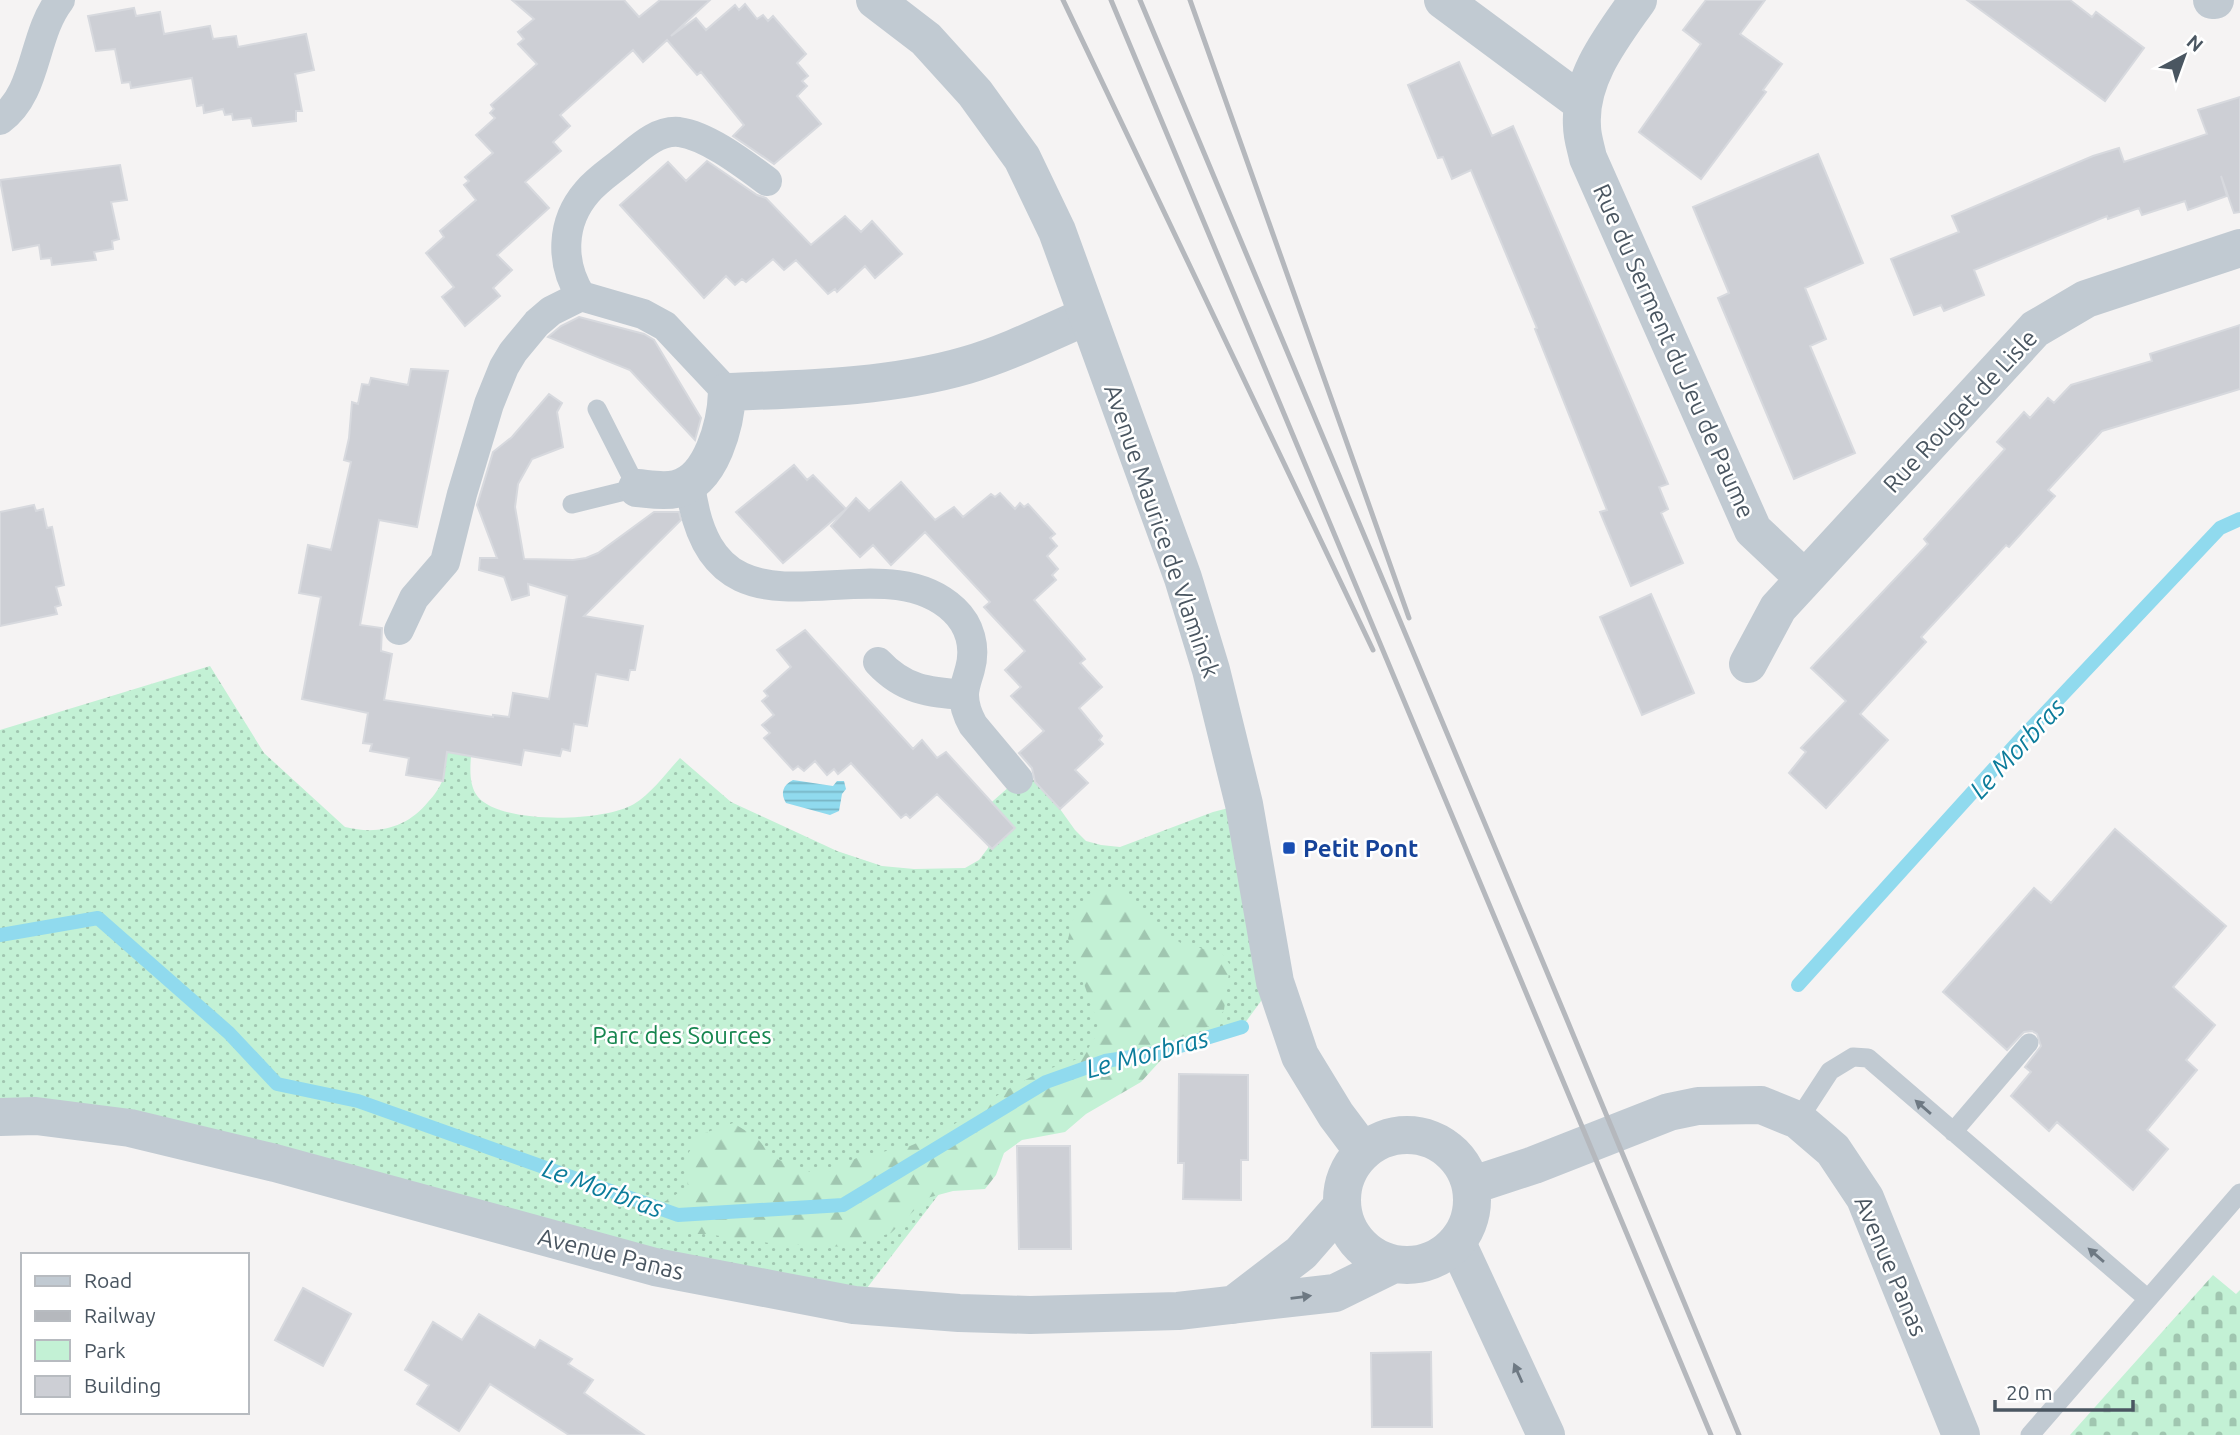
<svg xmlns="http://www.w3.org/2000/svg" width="2240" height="1435" viewBox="0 0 2240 1435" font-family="Ubuntu,sans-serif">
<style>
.green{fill:url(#green-dots)}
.forest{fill:url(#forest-firs)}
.cemetery{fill:url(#cemetery-stones)}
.water{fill:url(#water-rules)}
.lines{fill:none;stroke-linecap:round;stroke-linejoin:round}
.stream{stroke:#90daee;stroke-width:14}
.building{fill:#cdcfd5;stroke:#d7d9de;stroke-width:2}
.service{stroke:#c1cad2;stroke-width:19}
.pedestrian{stroke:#c1cad2;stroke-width:30}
.minor{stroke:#c1cad2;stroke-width:38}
.tertiary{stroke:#c1cad2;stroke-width:38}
.rail{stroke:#b5b8bd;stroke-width:5}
.oneway{fill:#6e7983}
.transit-dot{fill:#1a4fb4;stroke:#fff;stroke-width:2.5}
.labels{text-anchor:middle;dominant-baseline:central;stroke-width:5;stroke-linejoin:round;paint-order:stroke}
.street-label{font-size:24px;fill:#4a5661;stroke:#fff}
.transit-label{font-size:24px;font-weight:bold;fill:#164399;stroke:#fff;text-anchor:start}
.park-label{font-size:24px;fill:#17864f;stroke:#fff}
.water-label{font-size:26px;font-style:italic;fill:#0c7c9b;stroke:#fff}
</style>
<defs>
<pattern id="green-dots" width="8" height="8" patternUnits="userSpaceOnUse" patternTransform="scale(1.75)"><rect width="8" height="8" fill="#c3f1d5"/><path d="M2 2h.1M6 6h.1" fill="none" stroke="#a0c6b0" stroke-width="1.8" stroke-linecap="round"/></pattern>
<pattern id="forest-firs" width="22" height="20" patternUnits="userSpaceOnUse" patternTransform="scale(1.75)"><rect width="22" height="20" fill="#c3f1d5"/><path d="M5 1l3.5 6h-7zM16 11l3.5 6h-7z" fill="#a0c6b0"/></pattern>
<pattern id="cemetery-stones" width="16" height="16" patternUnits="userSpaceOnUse" patternTransform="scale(1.75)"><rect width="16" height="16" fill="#c3f1d5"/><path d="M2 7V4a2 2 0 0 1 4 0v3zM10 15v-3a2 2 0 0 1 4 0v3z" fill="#a0c6b0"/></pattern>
<pattern id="water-rules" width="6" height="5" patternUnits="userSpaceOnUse" patternTransform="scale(1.75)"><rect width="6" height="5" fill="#90daee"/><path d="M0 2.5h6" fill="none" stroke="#78b4c4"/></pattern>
</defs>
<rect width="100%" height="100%" fill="#f5f3f3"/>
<path class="green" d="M210,666L264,753L345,827C377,835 407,828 428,802C434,796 440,787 443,779C445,771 446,761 447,752L471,756C470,769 469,786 478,797C502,825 604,822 634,804C652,793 666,773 680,758L731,802L837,851L882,866L914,869L965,868L979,860L988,848L992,837L985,808L1018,779L1029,775L1060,809L1075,830L1086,841L1101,845L1120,847L1213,812L1244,804L1275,982L1242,1027L1157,1053L1008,1104L854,1305L0,1117V730Z"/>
<path class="forest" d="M1097,890L1122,891L1148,919L1182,944L1222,953L1230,965L1224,1010L1215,1024L1182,1037L1141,1082L1086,1114L1065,1132L1022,1140L1004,1153L996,1175L985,1189L953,1191L927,1198L891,1233L847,1247L777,1244L706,1234H689L674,1228L657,1215L664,1202L688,1187L685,1159L699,1135L733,1123L756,1137L774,1158L813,1173L863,1156L910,1146L944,1131L1001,1093L1040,1072L1083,1057L1100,1029L1068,939L1074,916Z"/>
<path class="cemetery" d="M2213,1275L2236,1294L2240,1290V1435H2070Z"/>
<path class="water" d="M793,780L833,786L837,781H844L846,789L842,794L839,811L830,815L786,803C780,793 783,785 793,780Z"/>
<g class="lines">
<path class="stream" d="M0,935L98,918L229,1033L277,1084L358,1101L678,1215L843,1205L1046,1082L1105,1061L1157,1053L1242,1027
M1798,985L2018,742L2220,528L2240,519"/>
</g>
<path class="building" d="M512,0H624L639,17L660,0H710L671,36L696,18L706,30L735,5L739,10L745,4L757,19L763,15L768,21L773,16L806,54L797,63L808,76L802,81L807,86L797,96L821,124L774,164L733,136L744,125L701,72L697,75L667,40L643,62L633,50L560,115L570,126L553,142L561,151L525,182L549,208L497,255L512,270L493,288L500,296L465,326L442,297L454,287L426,253L444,237L440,231L476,200L464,185L469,181L465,177L493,153L476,135L495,118L490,113L494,109L491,105L537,64L518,44L524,39L518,32L534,19Z
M1706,0H1765L1740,34L1782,64L1763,90L1766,92L1701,179L1639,132L1701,44L1683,30Z
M1967,0H2070L2092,17L2096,12L2144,48L2105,101Z
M134,8L136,16L160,12L164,34L210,26L213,39L236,36L238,47L306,34L314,70L295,74L302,111H296V121L253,126L251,118L233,120L232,114L225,115L223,109L204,113L203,105L197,106L192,78L131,88L130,82L122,83L115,49L96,51L88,16Z
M1459,62L1492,136L1513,126L1668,484L1659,487L1668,509L1661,513L1683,563L1631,586L1600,512L1607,510L1535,329L1537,328L1471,170L1452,179L1443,157L1438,158L1408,85Z
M2240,97V212L2234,213L2221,176L2227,196L2188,210L2185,201L2142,215L2139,208L2108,219L2107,216L1974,270L1984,295L1944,311L1941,305L1914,315L1891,259L1959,232L1952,216L2093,156L2119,148L2124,162L2207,134L2198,110Z
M1818,154L1863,263L1805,288L1826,339L1810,346L1855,453L1794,479L1718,298L1729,293L1693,207Z
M707,161L757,195L766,198L811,245L845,216L861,232L872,221L902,254L875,278L865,266L837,292L835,289L828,294L796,260L784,270L773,259L746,282L742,279L735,285L726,276L704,298L620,205L668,162L686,181Z
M120,165L127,200L111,202L119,239L112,241L113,249L94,252L96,260L52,265L51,258L41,259L39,245L13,250L0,180Z
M579,317L644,334L654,340L701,418L695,440L630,370L548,337L561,326Z
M2240,325V389L2102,431L2048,490L2055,496L2009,547L2006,545L1921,637L1926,642L1860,714L1888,740L1826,808L1789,773L1806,752L1801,748L1846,701L1811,668L1928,544L1924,539L2005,449L1997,442L2024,412L2030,418L2048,398L2054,403L2071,385L2152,361L2150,354Z
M411,369L448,371L417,527L379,520L360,625L382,628L381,651L392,654L384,700L493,717V715L509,717L513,693L549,699L567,596L528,584L529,595L512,600L504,577L479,570L480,558H497L477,505L493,452L512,437L549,394L562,403L557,412L563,447L532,459L518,484L515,507L524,559L573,560L586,558L598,553L654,512H679L681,520L584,616L643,626L635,670H630L628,680L596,674L587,726L574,724L570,751L562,749L560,756L524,750L521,765L447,752L443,781L406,775L409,758L370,751L372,744L363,743L368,713L302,699L321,597L299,593L308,545L331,550L351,462L344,460L349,438L352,402L358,404L362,384L369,385L371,378L408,385Z
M794,465L807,480L813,475L846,509L783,563L736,512Z
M901,482L935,520L954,507L963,517L991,494L995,497L1000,493L1015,509L1020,503L1024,507L1028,504L1055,534L1050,538L1057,546L1047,556L1058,569L1052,575L1056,580L1034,600L1085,659L1080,663L1102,687L1079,708L1102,736L1099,740L1103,744L1075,770L1088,783L1060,809L1035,782L1032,768L1019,753L1044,731L1011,696L1021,687L1005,670L1025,651L984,607L990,602L925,532L891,565L873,545L860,557L831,526L856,498L869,511Z
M34,505L36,511L43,509L47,528L52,527L64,585L56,587L61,605L55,607L57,614L0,626V512Z
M1651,594L1694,693L1642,715L1600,617Z
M805,630L913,749L922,740L937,758L946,752L1015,828L992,849L937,794L910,818L906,814L901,818L851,763L838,774L834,769L827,775L815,761L804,771L798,766L793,770L764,738L770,733L762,725L774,715L762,701L768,696L764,691L791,667L777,650Z
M2115,829L2226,926L2173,987L2215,1025L2186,1060L2197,1070L2147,1130L2168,1149L2133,1190L2057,1122L2049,1131L2011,1096L2031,1072L2025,1067L2041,1046L2037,1034L2032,1031L2024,1032L2007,1050L1943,992L2034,888L2051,903Z
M1179,1074L1248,1075V1160H1241V1200L1183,1199L1184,1163H1178Z
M1017,1146H1070L1071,1249H1019Z
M303,1288L351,1314L323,1366L275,1340Z
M479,1314L535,1348L540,1340L572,1359L568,1364L593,1380L584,1393L644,1435H569L490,1384L459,1431L417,1404L429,1385L405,1370L433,1322L462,1340Z
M1431,1352L1432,1427H1372L1371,1353Z"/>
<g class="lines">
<path class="service" d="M572,504L637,488L597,409
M1798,1120L1830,1071L1853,1057L1868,1058L2148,1299
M1953,1132L2029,1043
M2030,1435L2240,1193"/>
<path class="pedestrian" d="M0,120C38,92 32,36 60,0
M581,296C560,263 561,222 587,192C597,180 611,171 623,161C639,148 657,130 679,132C708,136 744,164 767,181
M690,483C711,666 873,534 954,610C970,625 976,647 970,669C968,677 964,686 964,695C964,705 968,716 973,725L1018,779
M399,630L414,598L445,562L462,494L489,404L504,367L513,352L537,323L551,311L581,296L643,314L665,326L727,392
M878,662C904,690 928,692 964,695"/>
<path class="minor" d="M1443,0L1582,103
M1638,0C1612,37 1579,78 1582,126C1582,137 1586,148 1588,158L1753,530L1804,578
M2212,0H2215
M637,488C649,489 663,492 676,489C712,481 726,423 727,392C806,389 892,387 967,365C1008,353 1048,333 1087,316
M1748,664L1778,608L2035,329L2086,299L2240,248
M1457,1243L1546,1435"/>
<path class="tertiary" d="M875,0L926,39L975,93L1022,158L1057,231L1183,578L1211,670L1244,804L1275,982L1300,1056L1336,1115L1363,1151
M0,1117L36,1116L130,1128L275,1163L655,1267L854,1305L959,1313L1030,1315L1178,1311L1335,1293L1394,1264
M1342 1200a65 65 0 1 1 130 0a65 65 0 1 1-130 0Z
M1473,1185L1534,1165L1669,1112L1698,1106L1761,1105L1798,1120L1833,1150L1865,1198L1961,1435
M1233,1305L1301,1253L1342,1206"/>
<path class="rail" d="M1063,0L1373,650
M1111,0L1711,1435
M1140,0L1565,1015L1739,1435
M1190,0L1409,618"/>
</g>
<defs><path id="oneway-solid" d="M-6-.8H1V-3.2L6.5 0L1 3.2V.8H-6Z" transform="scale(1.75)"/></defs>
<g class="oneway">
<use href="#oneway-solid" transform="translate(1923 1107) rotate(-139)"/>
<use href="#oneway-solid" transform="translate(2096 1255) rotate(-139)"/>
<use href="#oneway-solid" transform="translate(1301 1297) rotate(-7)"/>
<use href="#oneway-solid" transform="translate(1518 1373) rotate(-114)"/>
</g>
<rect class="transit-dot" x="1282" y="841" width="14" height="14" rx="3.5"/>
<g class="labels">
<g class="street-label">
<text transform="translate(1674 351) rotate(66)">Rue du Serment du Jeu de Paume</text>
<text transform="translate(1960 411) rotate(-47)">Rue Rouget de Lisle</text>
<text transform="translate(1162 531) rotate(71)">Avenue Maurice de Vlaminck</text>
<text transform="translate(611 1254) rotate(14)">Avenue Panas</text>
<text transform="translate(1891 1266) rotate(67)">Avenue Panas</text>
</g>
<g class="transit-label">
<text x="1303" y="848">Petit Pont</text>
</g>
<g class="park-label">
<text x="682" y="1035">Parc des Sources</text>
</g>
<g class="water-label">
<text transform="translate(2017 748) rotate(-47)">Le Morbras</text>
<text transform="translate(1147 1053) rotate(-15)">Le Morbras</text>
<text transform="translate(603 1188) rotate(20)">Le Morbras</text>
</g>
</g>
<rect x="21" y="1253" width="228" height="161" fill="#ffffff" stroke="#b7bbc0" stroke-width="2"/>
<rect x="35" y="1276" width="35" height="10" fill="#c1cad2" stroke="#b7bbc0" stroke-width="2"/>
<text x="84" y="1288" font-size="21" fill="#4a5661">Road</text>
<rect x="35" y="1311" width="35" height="10" fill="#b5b8bd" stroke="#b7bbc0" stroke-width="2"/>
<text x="84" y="1323" font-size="21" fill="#4a5661">Railway</text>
<rect x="35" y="1340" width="35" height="21" fill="#c3f1d5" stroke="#b7bbc0" stroke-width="2"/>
<text x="84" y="1358" font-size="21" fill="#4a5661">Park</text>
<rect x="35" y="1376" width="35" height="21" fill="#cdcfd5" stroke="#b7bbc0" stroke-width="2"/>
<text x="84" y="1393" font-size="21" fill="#4a5661">Building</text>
<g transform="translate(2184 56) rotate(41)" stroke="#ffffff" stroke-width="5" paint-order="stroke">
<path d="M0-5L12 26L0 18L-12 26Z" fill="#4a5661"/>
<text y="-10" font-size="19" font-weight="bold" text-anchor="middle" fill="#4a5661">N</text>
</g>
<path d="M1995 1400v10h138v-10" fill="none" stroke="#4a5661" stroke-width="3.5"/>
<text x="2006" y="1400" font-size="21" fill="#4a5661" stroke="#ffffff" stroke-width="5" paint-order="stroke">20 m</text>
</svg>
